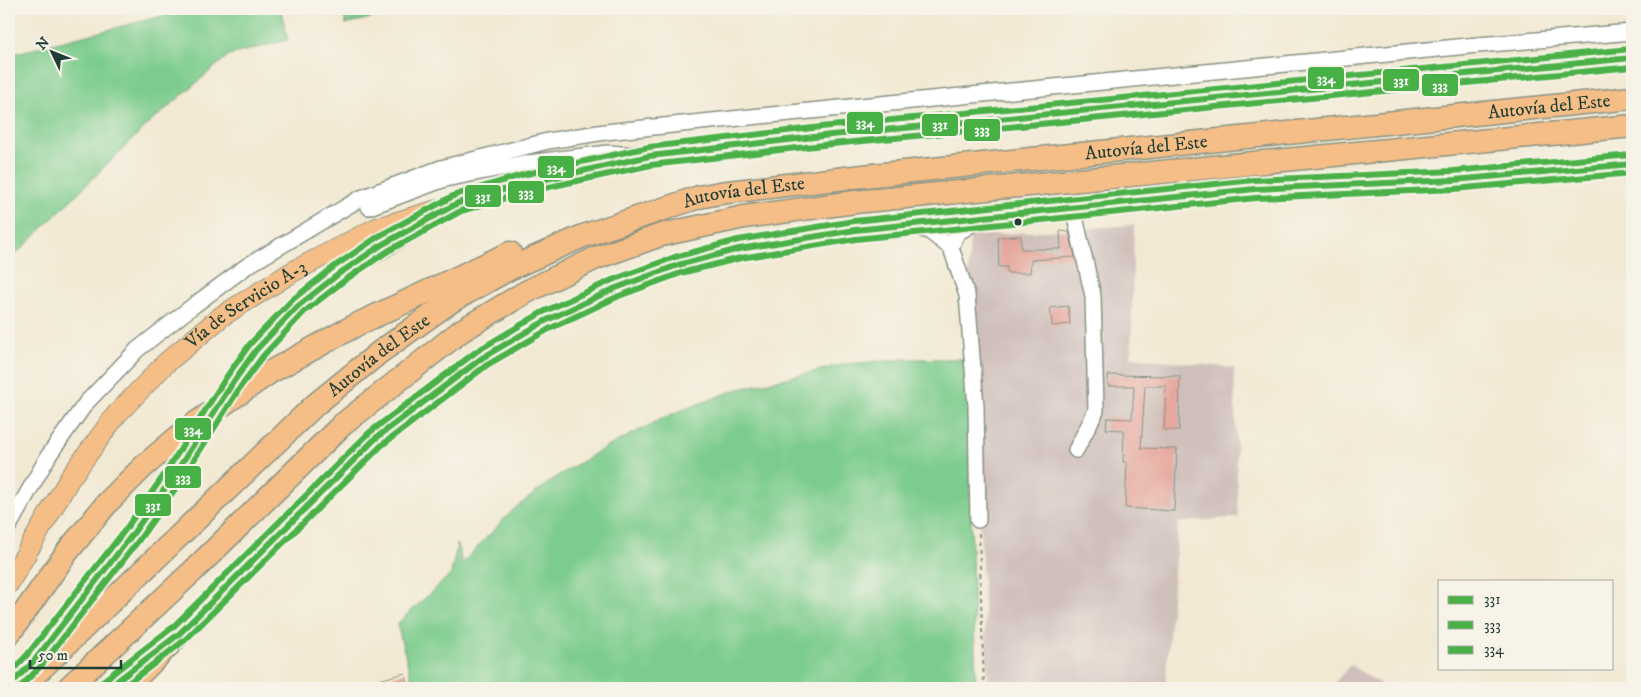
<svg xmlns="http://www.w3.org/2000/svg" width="1641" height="697" viewBox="0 0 1641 697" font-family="'IM FELL DW Pica',serif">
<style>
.industrial{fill:#d0c0bc}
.green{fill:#7ccc8d;stroke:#4e8460}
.building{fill:#e6a79e}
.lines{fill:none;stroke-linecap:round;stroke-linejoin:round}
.minor-casing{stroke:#889384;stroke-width:18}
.major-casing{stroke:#889384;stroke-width:22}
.highway-casing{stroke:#889384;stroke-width:25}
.path{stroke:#889384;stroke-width:2;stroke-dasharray:4 4;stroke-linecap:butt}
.minor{stroke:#fff;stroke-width:15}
.major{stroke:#f6be87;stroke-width:20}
.highway{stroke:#f6be87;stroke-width:22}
.highway-bridge-casing{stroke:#889384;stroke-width:25;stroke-linecap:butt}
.highway-bridge{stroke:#f6be87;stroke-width:22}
.bus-1-casing{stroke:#f7f3e8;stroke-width:10}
.bus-2-casing{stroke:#f7f3e8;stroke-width:10}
.bus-3-casing{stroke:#f7f3e8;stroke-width:10}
.bus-1{stroke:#48b146;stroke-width:6}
.bus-2{stroke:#48b146;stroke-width:6}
.bus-3{stroke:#48b146;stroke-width:6}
.bus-dot{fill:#1f3d34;stroke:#f7f3e8;stroke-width:2}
.labels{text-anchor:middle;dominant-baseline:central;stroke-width:4.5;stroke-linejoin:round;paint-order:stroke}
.street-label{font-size:19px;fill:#1f3d34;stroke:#f7f3e8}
.line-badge{stroke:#f7f3e8;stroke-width:2}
.badge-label{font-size:14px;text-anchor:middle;font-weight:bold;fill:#fff}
</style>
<rect width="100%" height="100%" fill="#f7f3e8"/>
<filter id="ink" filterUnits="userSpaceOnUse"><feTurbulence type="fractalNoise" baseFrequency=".02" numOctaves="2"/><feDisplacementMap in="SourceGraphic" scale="10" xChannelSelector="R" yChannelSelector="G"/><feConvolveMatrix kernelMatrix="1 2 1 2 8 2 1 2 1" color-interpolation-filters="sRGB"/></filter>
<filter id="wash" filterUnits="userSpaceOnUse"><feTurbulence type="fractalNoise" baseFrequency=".0096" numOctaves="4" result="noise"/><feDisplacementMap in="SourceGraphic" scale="20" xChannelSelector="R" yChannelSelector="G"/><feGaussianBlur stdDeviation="1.12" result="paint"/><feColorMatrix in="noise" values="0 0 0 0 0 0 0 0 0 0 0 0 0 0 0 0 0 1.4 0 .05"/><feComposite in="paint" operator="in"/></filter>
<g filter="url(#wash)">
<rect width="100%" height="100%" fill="#f2e9d3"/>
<path class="industrial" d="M1134,225L1131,357L1234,368L1238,517L1178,523L1165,688H988L968,274L970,236Z
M1350,665L1387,688H1330Z"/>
<path class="green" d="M190,9H277L281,11L288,40L229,55L146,126L9,261V55Z
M342,9H408L346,24Z
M906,359H965L971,426L969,455L976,688H414L397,624L451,574L457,544L462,563L514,509L559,475L603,449L667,416L735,390L846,364Z"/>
<g id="blocks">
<path class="building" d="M1060,231L1069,232L1075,257L1031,260L1030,273H1007V267H999L998,237L1021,236V249H1061Z
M1068,306L1070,324L1052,326L1050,308Z
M1108,375L1180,376L1179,430H1164L1166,386H1145L1141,448L1177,449L1174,511L1125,508L1127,462H1123L1124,430L1106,429L1107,418L1132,419L1134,386H1108Z
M405,673L408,688H360V685Z"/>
</g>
</g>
<g filter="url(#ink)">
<use href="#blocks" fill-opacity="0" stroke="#889384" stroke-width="1"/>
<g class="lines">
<g class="minor-casing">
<path id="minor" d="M369,207L445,179L520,164L608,153L636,155
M1073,208L1093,296L1096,411L1076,450
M914,227L929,231L951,248L967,295L976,406L978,520
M951,248L957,233L979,220
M9,526L49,455L86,403L138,349L193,306L247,266L361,198L441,168L548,141L605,132L800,112L1478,45L1632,32"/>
</g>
<g class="major-casing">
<g id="major">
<path id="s1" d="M9,583L70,478L116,415L166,363L222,316L294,271L377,228L524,184L650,156L831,135L1632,58"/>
</g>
</g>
<g class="highway-casing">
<g id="highway">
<path d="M234,381C241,370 248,359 256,350C313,283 382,245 458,203"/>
<path d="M9,634L68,551L108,502L144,466L190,427L272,371L356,325L510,253"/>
<path d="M34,660L132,535L171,480L205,426"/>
<path id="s2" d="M21,688L315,405L380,352L450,302L509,269L583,236L699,197L720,193L854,177L1632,98"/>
<path d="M68,688L194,570L342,425L461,331L526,292L596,258L661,235L744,217L855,202L1632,126"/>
<path d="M126,688L376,438L482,358L545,321L616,288L678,265L739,249L855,230L1255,189L1454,180L1632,164"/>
</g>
</g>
<path class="path" d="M979,533L984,688"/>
<use href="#minor" class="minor"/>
<use href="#major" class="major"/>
<use href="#highway" class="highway"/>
<g class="highway-bridge-casing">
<path id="highway-bridge" d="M205,426L234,381"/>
</g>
<use href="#highway-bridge" class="highway-bridge"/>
<g class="bus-1-casing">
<path id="bus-1" d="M9,686L34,661L132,535L171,480L234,381L256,350L298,306L340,273L383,244L458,203L524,184L650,156L831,135L1632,58
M108,688L179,634L376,438L482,358L545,321L616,288L678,265L739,249L855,230L1255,189L1454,180L1632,164"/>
</g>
<g class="bus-2-casing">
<path id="bus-2" d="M19,688L41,666L139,540L178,485L241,386L263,356L304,312L345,280L388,251L461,211L526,192L651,165L832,144L1632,67
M122,688L185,640L382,445L487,365L549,329L619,296L681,273L741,258L856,239L1256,198L1454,189L1632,173"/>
</g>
<g class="bus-3-casing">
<path id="bus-3" d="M9,674L27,655L125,530L164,475L227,376L250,344L292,300L335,266L379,236L455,195L522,175L649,147L830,126L1631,49
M103,681L173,627L370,432L477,351L541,313L612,280L675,257L738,240L854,221L1254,180L1453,171L1631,155"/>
</g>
<use href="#bus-1" class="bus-1"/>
<use href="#bus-2" class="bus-2"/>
<use href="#bus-3" class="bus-3"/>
</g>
</g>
<circle class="bus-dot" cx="1018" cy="222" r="4.5"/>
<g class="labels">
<g class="street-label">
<text stroke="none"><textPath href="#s2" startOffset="1704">Autovía del Este</textPath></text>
<text stroke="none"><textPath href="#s2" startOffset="1299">Autovía del Este</textPath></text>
<text stroke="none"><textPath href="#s2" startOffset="894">Autovía del Este</textPath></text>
<text stroke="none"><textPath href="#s1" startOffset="371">Vía de Servicio A-3</textPath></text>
<text stroke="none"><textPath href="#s2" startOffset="489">Autovía del Este</textPath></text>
</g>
</g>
<g class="line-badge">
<rect x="1307" y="66" width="38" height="24" rx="5" fill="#48b146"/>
<rect x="1382" y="68" width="38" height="24" rx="5" fill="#48b146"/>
<rect x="1421" y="73" width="38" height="24" rx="5" fill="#48b146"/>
<rect x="846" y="111" width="38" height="24" rx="5" fill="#48b146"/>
<rect x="921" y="113" width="38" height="24" rx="5" fill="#48b146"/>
<rect x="963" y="118" width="38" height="24" rx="5" fill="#48b146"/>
<rect x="537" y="155" width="38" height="24" rx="5" fill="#48b146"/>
<rect x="507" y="180" width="38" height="24" rx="5" fill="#48b146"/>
<rect x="464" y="184" width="38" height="24" rx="5" fill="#48b146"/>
<rect x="174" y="417" width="38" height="24" rx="5" fill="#48b146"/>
<rect x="164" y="465" width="38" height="24" rx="5" fill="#48b146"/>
<rect x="134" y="493" width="38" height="24" rx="5" fill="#48b146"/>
</g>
<g class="badge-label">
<text x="1326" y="83">334</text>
<text x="1401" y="85">331</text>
<text x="1440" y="90">333</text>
<text x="865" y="127">334</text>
<text x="940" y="129">331</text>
<text x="982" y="134">333</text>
<text x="556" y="172">334</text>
<text x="526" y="197">333</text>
<text x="483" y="201">331</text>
<text x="193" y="434">334</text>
<text x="183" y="482">333</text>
<text x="153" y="510">331</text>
</g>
<rect width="1641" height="697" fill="none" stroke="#f7f3e8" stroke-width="30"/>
<rect x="1438" y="580" width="175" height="90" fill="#f7f3e8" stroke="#a1aaa0"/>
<rect x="1448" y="596" width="25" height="8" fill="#48b146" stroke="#a1aaa0"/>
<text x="1484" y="604" font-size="15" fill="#1f3d34">331</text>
<rect x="1448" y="621" width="25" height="8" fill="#48b146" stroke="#a1aaa0"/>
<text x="1484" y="630" font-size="15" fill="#1f3d34">333</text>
<rect x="1448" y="646" width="25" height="8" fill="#48b146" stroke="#a1aaa0"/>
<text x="1484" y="654" font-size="15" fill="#1f3d34">334</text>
<g transform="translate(52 52) rotate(313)" stroke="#f7f3e8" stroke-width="4" paint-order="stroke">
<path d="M0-4L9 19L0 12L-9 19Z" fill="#1f3d34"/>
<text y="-8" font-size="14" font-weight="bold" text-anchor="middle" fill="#1f3d34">N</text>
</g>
<path d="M30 660v8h91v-8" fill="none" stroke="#1f3d34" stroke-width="2.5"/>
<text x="38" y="660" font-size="15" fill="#1f3d34" stroke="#f7f3e8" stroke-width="4" paint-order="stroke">50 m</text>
</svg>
